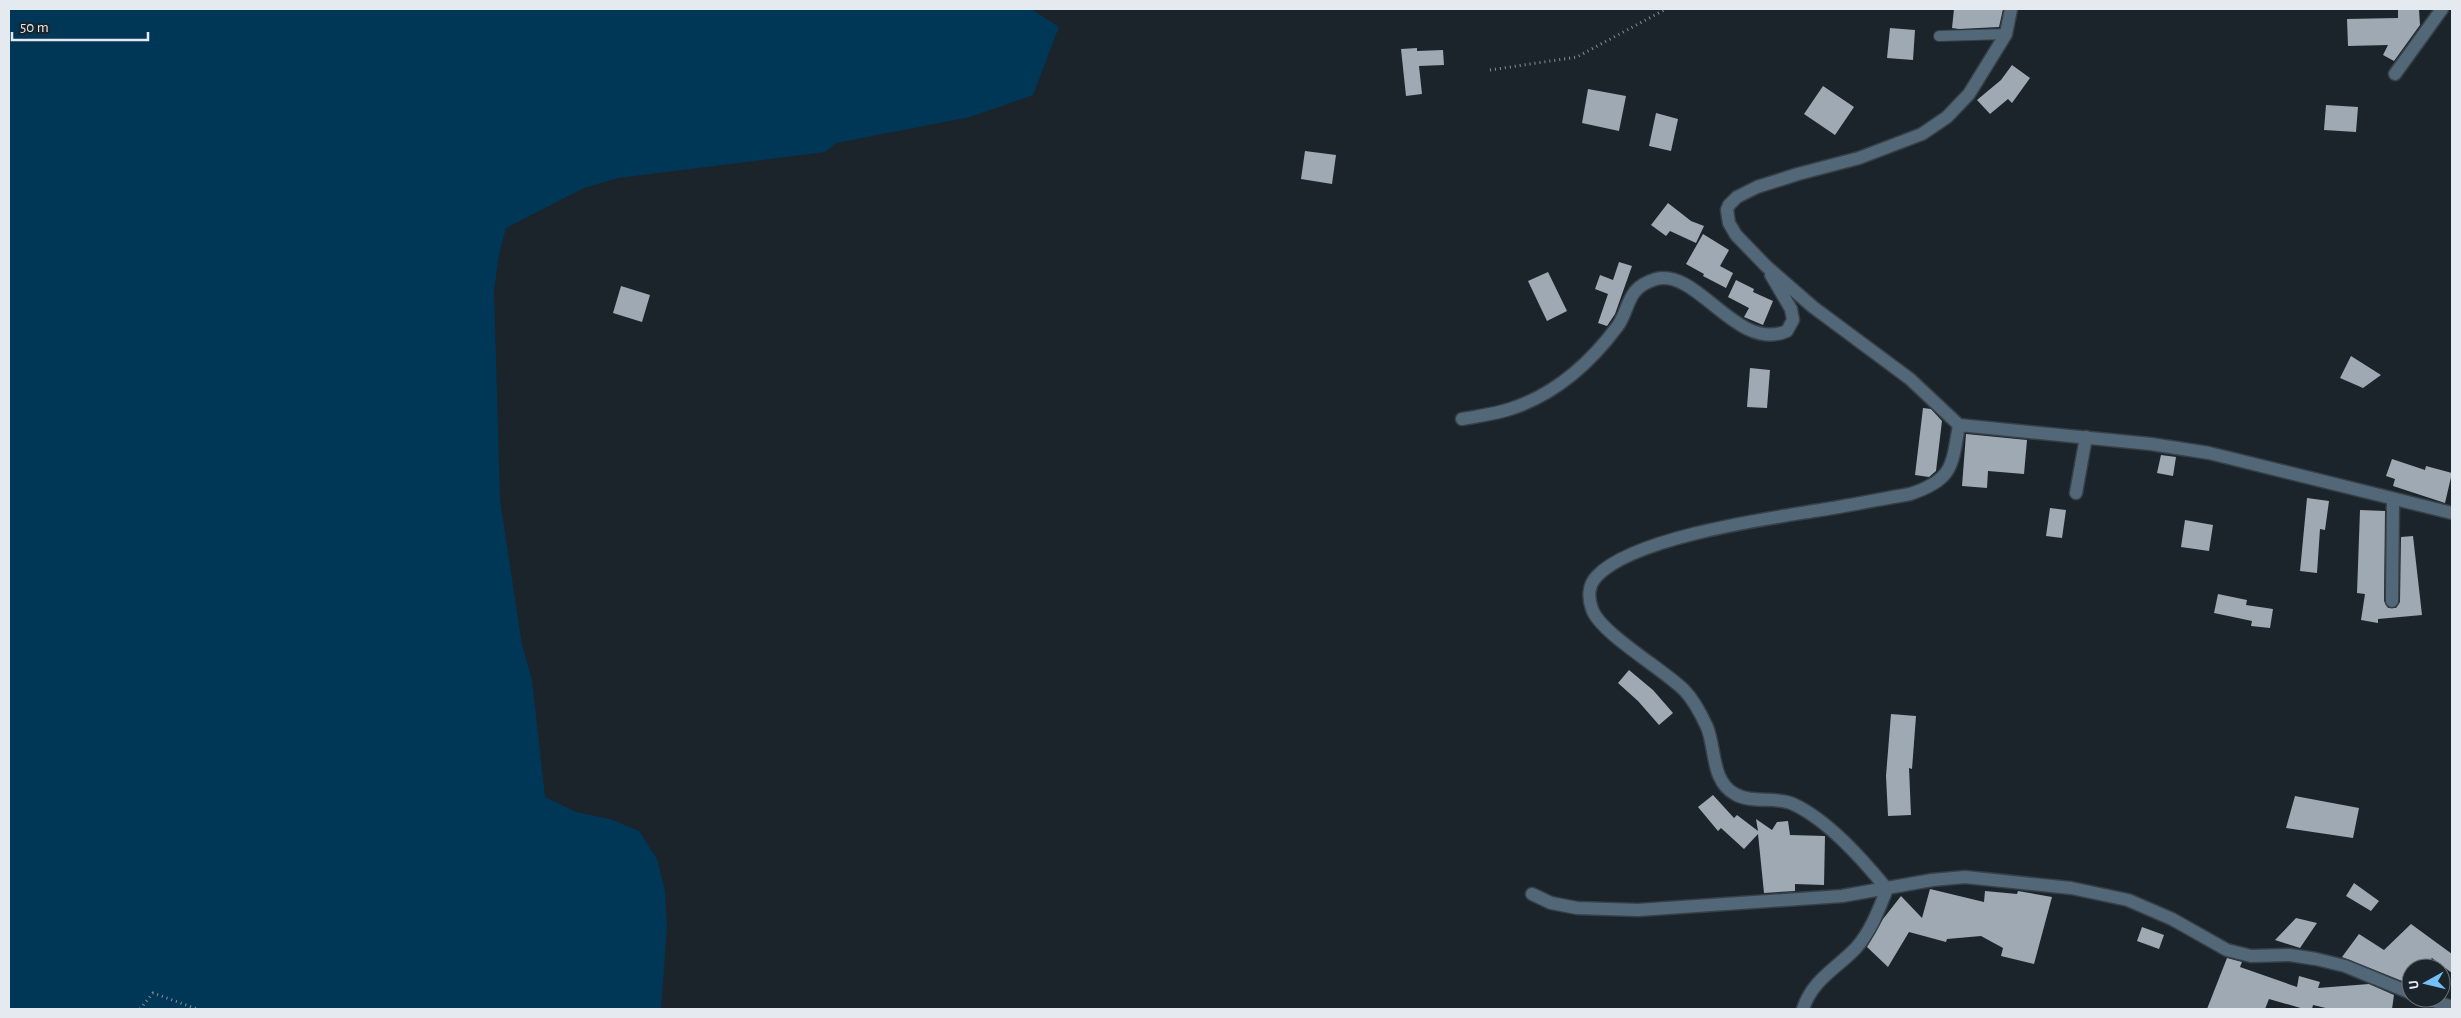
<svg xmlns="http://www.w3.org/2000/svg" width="2461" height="1018" viewBox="0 0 2461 1018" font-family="'Alegreya Sans',sans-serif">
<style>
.green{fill:#003756}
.building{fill:#9ea9b3}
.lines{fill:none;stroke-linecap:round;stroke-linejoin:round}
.lane-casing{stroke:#374046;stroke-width:12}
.street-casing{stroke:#374046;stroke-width:15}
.path{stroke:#888f95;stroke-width:3;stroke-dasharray:1 4;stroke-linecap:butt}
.lane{stroke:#526878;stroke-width:10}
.street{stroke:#526878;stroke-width:12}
</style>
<rect width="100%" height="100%" fill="#1b242b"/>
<path class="green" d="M9,9H1031L1059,27L1033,95L970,117L836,143L825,152L618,178L584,188L506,228L499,254L494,291L500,500L522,645L532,680L545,797L576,812L610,819L639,831L657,859L665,891L667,926L661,1009H9Z"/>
<path class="building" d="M1954,9L1968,10L2003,9L1999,27L1959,29L1952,28Z
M2398,9H2419L2420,25L2394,61L2383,55L2388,45L2348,46L2347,19L2398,18Z
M1890,28L1915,30L1913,60L1887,58Z
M1417,48V51L1443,50L1444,65L1419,66L1422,94L1406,96L1401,49Z
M2012,65L2030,78L2012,103L2008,99L1990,114L1977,100L2001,80Z
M1823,86L1854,107L1835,135L1804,114Z
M1588,89L1626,96L1619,131L1582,123Z
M2326,105L2358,107L2356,132L2324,130Z
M1656,113L1678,119L1671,151L1649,146Z
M1305,151L1336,155L1332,184L1301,179Z
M1668,203L1691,221L1704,226L1696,243L1670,231L1666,236L1651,225Z
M1703,234L1729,250L1720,266L1733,273L1726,288L1703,276L1704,274L1686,264Z
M1619,262L1632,266L1615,314L1607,326L1598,323L1608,294L1595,289L1600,275L1613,280Z
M1548,272L1567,311L1547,321L1528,281Z
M1736,280L1754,289L1753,292L1773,301L1763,325L1744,317L1749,308L1728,297Z
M621,286L650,295L642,322L613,313Z
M2351,356L2381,375L2363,388L2340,378Z
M1750,368L1770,370L1767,408L1747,407Z
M1923,408L1931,409L1942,421L1936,471L1929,477L1915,475Z
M1966,434L2027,440L2024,474L1988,471L1987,488L1962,486Z
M2161,455L2176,457L2173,476L2157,473Z
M2392,459L2425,470L2426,466L2452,473L2445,503L2393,486L2395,479L2386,476Z
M2307,498L2329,501L2325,530L2320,529L2317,573L2300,571Z
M2050,508L2066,510L2062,538L2046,536Z
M2360,510L2385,511L2384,601L2388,608H2396L2400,602L2401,537L2413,536L2422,615L2378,619V623L2361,620L2365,594L2357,593Z
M2185,520L2213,525L2209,551L2181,547Z
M2218,594L2247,600L2246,605L2273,609L2270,628L2251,626L2252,621L2214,613Z
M1629,670L1653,690L1673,713L1659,725L1638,701L1618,683Z
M1891,714L1916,716L1912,769L1909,768L1911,815L1888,816L1886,776Z
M1713,795L1734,818L1737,815L1758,831L1756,819L1772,830L1777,822L1788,821L1790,835L1825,836L1824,885L1795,884V891L1764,893L1758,834L1744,849L1721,828L1718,831L1698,807Z
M2295,796L2359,808L2353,838L2286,828Z
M2354,883L2379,901L2371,911L2346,896Z
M1930,889L1984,902L1985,891L2017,894L2018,891L2052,897L2034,964L2001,956L2003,948L1981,936L1947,939L1946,942L1909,932L1888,967L1867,947L1883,919L1901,896L1922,918Z
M2296,918L2317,923L2300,948L2275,940Z
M2411,924L2452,954V973L2432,958L2422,968H2411L2402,981L2342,957L2359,934L2384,950Z
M2142,927L2164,935L2159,949L2137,941Z
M2227,958L2242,962L2240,967L2297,987L2299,976L2320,982L2318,988L2369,984L2394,995L2392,1009H2330L2313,1005L2312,1009H2304L2269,999L2265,1009H2207Z"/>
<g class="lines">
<g class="lane-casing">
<path id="lane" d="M1939,36L2006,34"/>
</g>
<g class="street-casing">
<path id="street" d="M2011,9L2006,34L1969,94L1947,117L1922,134L1859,158L1798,174L1757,187L1737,197L1729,205L1727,210L1729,223L1736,235L1766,266L1813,307L1910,379L1959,425L2151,444L2209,453L2452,513
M2395,74L2442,9
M1462,419C1478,416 1495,414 1510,409C1554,395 1590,363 1617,327C1631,308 1625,288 1656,279C1698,268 1737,353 1787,331L1793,320L1791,309L1771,275
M2076,493L2086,437
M2392,601L2393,499
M1532,894L1551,903L1577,908L1638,910L1842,896L1932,880L1965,877L2071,888L2128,900L2172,919L2227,950L2251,956L2290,955L2316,959L2345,966L2411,993
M2425,998L2452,1007
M1803,1009C1812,980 1836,969 1856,948C1871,931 1879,909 1887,889C1863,860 1828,820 1793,804C1775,796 1752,804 1735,794C1711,781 1716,749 1707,727C1701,714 1694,700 1684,690C1663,669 1600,633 1592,609C1588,598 1588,585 1597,576C1632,539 1757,520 1808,512C1842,507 1876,500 1910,494C1953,480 1952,466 1959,425"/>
</g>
<path class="path" d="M1490,70L1577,57L1666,9
M140,1009L153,993L197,1009"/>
<use href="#lane" class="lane"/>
<use href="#street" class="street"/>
</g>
<rect width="2461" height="1018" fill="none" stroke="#e4eaef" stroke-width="20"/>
<g transform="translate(2426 983) rotate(262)"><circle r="24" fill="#1b242b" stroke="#6b7379"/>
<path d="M0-4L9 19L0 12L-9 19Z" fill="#74c0f6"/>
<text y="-8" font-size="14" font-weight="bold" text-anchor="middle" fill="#e4eaef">U</text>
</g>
<path d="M12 32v8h136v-8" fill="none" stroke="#e4eaef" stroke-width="2.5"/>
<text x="20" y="32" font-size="15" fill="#e4eaef" stroke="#1b242b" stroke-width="4" paint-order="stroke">50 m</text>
</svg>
